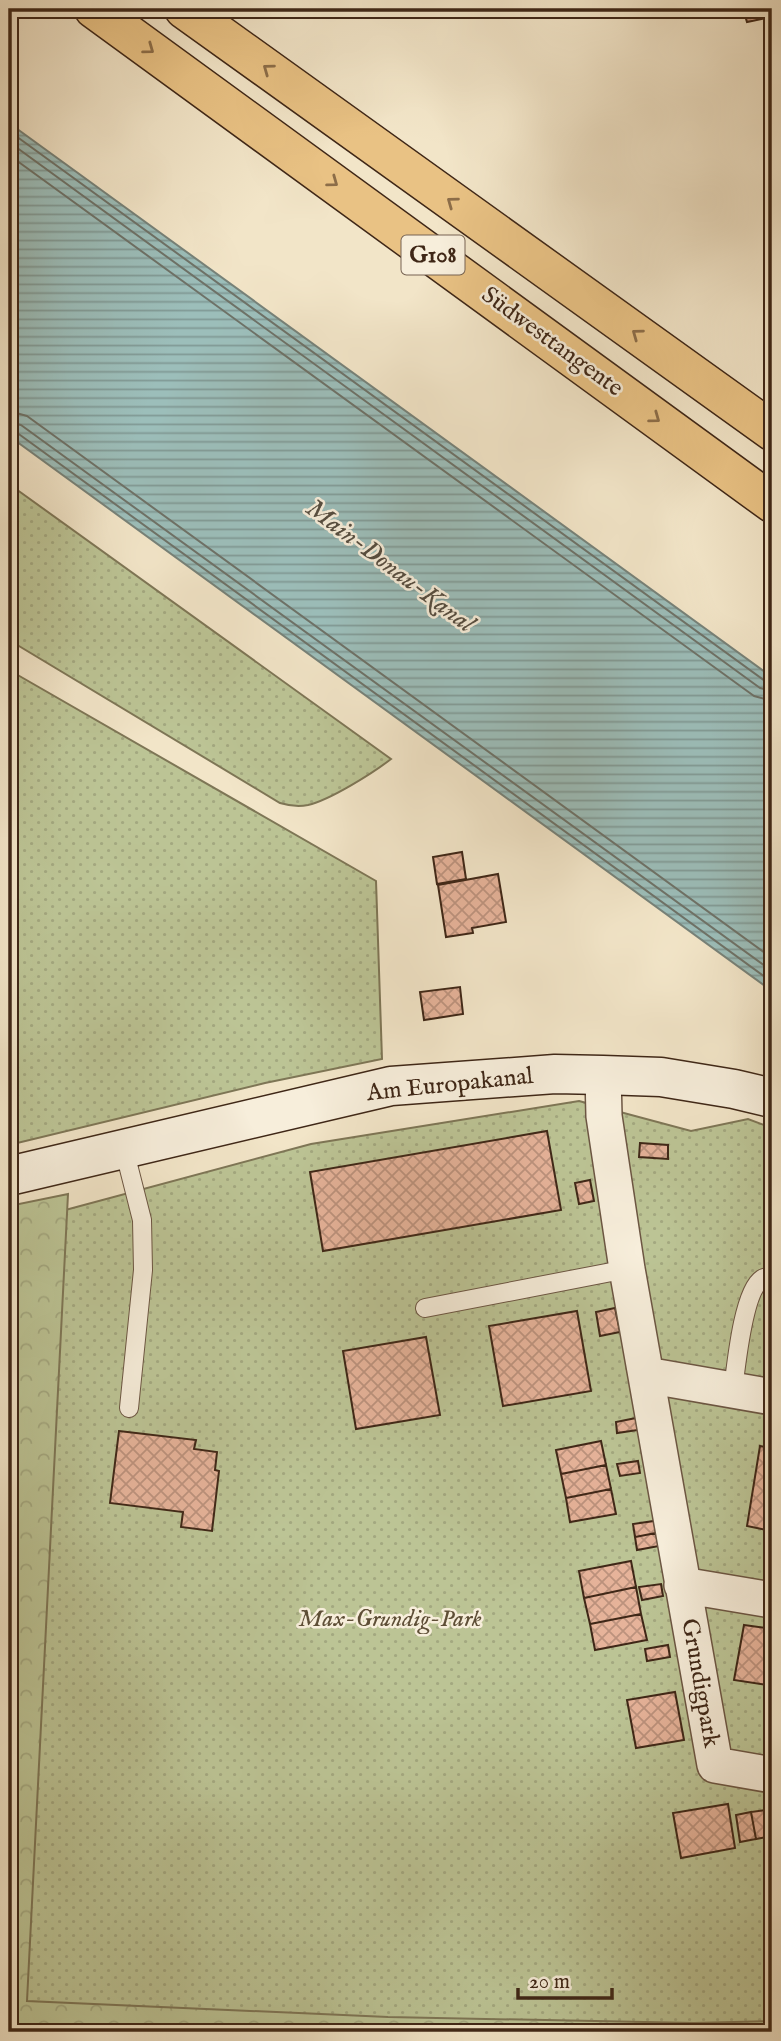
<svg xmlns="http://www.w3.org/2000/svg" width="781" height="2041" viewBox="0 0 781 2041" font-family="'IM FELL English',serif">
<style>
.green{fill:url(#green-dots);stroke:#7e7656;stroke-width:2}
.forest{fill:url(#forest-crowns);stroke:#7e7656;stroke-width:2}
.water{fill:url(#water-rules);stroke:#778279;stroke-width:2}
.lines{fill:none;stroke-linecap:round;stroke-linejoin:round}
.shore{stroke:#6e7268;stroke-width:2}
.building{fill:url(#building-cross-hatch);stroke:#3f2717;stroke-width:2}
.service-casing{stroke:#6c5643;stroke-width:20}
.minor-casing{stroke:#6c5643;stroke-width:38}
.secondary-casing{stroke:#3f2717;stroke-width:41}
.trunk-casing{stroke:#3f2717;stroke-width:41}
.service{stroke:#f7eedb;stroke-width:18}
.minor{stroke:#f7eedb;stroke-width:35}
.secondary{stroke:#f7eedb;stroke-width:38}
.trunk{stroke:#e9c284;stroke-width:38}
.oneway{stroke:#8c6d48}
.labels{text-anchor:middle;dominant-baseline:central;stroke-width:5;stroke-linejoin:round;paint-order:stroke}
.shield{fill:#f7eedb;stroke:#766352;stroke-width:2}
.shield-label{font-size:23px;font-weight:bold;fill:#3f2717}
.street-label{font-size:24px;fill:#3f2717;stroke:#f7eedb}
.park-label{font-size:24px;font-style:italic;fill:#5e4e36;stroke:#f7eedb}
.water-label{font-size:26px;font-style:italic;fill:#564d40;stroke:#f7eedb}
</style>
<defs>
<pattern id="green-dots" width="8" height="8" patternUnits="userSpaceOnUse" patternTransform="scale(1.75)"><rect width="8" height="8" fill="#bcc495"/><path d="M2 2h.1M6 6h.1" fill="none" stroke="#a3a880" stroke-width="1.8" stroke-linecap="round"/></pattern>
<pattern id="forest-crowns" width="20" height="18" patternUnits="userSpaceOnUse" patternTransform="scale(1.75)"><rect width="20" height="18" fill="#bcc495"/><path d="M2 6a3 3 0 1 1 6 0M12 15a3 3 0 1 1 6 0" fill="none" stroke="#a3a880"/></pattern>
<pattern id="water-rules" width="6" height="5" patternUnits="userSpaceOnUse" patternTransform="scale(1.75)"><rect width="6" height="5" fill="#9cbeba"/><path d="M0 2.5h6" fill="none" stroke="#819a96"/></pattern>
<pattern id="building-cross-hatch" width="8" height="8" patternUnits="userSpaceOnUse" patternTransform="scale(1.75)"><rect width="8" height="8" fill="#e6b39a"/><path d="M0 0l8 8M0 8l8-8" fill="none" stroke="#bc927d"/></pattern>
</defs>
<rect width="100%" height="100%" fill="#f2e5c8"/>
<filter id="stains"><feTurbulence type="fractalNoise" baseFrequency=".00286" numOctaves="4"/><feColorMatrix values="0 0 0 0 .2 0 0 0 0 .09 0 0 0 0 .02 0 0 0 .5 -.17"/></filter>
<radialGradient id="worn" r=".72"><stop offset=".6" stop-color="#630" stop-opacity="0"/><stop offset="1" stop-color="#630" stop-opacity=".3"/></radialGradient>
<path class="green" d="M9,484L391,759C373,773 330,800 308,805C298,807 290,806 280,803L9,640Z
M9,670L376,881L382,1059L265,1083L9,1145Z
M579,1101L691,1131L748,1119L772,1128V2026H9V1219L43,1216L311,1144Z"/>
<path class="forest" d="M68,1194L27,2001L388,2017L694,2023L772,2021V2032H9V1206Z"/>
<path class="water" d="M9,123L772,677V991L9,436Z"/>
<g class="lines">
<path class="shore" d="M9,131L765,681L772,682
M9,142L760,688L772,691
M9,155L754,696L772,701
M9,411L27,416L772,958
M9,422L21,425L772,971
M9,431L16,432L772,982"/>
</g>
<path class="building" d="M743,9H772V17L747,22Z
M462,852L466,879L437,884L433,857Z
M498,874L506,922L472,928L473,933L446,937L438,885Z
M460,987L463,1014L424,1020L420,992Z
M547,1131L561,1210L323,1251L310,1172Z
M640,1143L668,1145V1159L639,1157Z
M590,1180L594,1201L579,1204L575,1183Z
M615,1308L620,1332L600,1336L596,1312Z
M577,1311L591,1391L503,1406L489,1326Z
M426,1337L440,1415L356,1429L343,1351Z
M636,1418L638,1430L617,1433L616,1422Z
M119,1431L196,1440L194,1449L217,1452L215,1470L219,1471L212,1531L181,1527L183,1512L110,1503Z
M601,1441L606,1465L561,1474L556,1450Z
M760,1446L772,1448V1531L747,1526Z
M638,1461L640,1473L620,1476L617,1464Z
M606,1465L611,1489L566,1498L561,1474Z
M611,1489L616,1514L570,1522L566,1498Z
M654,1521L656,1533L635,1537L633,1524Z
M656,1533L659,1546L637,1550L635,1537Z
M631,1561L636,1587L584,1598L579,1571Z
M661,1584L663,1596L642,1600L639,1587Z
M636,1587L641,1614L590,1624L584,1598Z
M641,1614L647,1640L595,1650L590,1624Z
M744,1625L772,1629V1655L767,1685L734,1680Z
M668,1645L670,1657L647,1661L645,1649Z
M675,1692L684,1740L636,1748L627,1700Z
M728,1804L735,1848L681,1858L673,1813Z
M766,1810L771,1836L756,1839L751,1812Z
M751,1812L756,1839L740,1842L736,1815Z"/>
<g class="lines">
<g class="service-casing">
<path id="service" d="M124,1149L142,1220L143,1270L129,1408
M425,1308L627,1269
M733,1390C736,1367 743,1291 762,1279C763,1278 771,1276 772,1276"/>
</g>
<g class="minor-casing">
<path id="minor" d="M603,1075L604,1116L627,1269L715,1765L772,1775
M646,1375L772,1397
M682,1585L772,1600"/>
</g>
<g class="secondary-casing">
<path id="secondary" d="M9,1176L391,1086L555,1074L603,1075L661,1077L734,1089L772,1098"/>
</g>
<g class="trunk-casing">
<path id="trunk" d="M94,9L772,503
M184,9L772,431"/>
</g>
<use href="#service" class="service"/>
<use href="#minor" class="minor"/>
<use href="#secondary" class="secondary"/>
<use href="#trunk" class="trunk"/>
</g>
<defs><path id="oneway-chevron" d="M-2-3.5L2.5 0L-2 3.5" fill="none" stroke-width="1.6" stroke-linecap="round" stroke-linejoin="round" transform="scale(1.75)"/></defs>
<g class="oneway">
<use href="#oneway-chevron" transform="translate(149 49) rotate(36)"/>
<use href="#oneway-chevron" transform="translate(268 69) rotate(-144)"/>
<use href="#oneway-chevron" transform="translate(333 182) rotate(36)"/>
<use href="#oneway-chevron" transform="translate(452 202) rotate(-144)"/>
<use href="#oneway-chevron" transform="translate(637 334) rotate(-144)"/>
<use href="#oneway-chevron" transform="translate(655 418) rotate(36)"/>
</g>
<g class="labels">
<rect class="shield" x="401.5" y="235.5" width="63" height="39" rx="5"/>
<g class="shield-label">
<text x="433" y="255">G108</text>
</g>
<g class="street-label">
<text transform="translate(552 342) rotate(36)">Südwesttangente</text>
<text transform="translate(450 1085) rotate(-6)">Am Europakanal</text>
<text transform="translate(700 1683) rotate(80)">Grundigpark</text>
</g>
<g class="park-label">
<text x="390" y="1619">Max-Grundig-Park</text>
</g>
<g class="water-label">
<text transform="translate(390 566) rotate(37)">Main-Donau-Kanal</text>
</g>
</g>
<rect width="781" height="2041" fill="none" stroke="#f2e5c8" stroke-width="35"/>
<rect x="10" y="10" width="760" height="2020" fill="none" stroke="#3f2717" stroke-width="3.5"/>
<rect x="18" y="18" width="746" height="2006" fill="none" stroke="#3f2717" stroke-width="2"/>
<path d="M518 1988v10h94v-10" fill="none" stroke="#3f2717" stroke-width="3.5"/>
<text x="529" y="1988" font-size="21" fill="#3f2717" stroke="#f7eedb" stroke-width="5" paint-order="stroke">20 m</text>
<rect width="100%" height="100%" filter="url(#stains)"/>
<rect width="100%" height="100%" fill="url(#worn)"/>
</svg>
